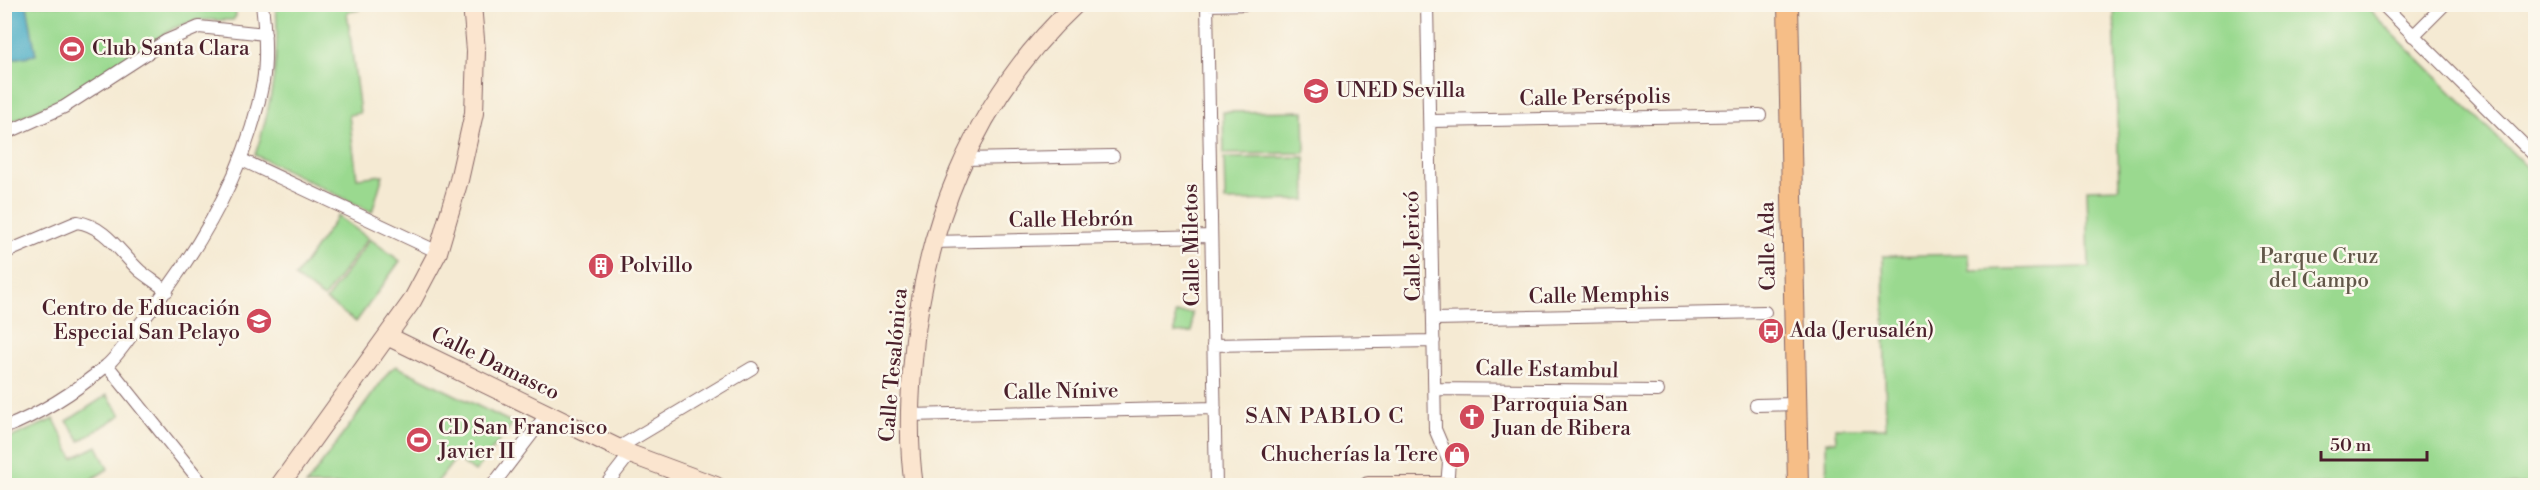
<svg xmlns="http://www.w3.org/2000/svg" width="2540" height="490" viewBox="0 0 2540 490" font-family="'Libre Bodoni',serif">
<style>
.green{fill:#9ad98f;stroke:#727c5d;stroke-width:1.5}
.water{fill:#44aac4;stroke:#476478;stroke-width:1.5}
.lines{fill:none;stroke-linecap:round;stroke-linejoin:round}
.street-casing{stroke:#866666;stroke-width:14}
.secondary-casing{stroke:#866666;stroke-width:20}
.primary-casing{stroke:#866666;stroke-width:22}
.street{stroke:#fff;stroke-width:12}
.secondary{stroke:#fbe5cf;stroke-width:18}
.primary{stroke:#f6be87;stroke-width:20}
.labels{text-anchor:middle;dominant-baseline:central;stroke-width:5;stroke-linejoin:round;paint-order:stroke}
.poi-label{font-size:21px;fill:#4a1f2b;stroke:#fbf7ec;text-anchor:start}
.street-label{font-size:21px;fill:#4a1f2b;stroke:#fbf7ec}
.park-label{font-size:21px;fill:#625749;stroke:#fbf7ec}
.neighbourhood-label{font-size:22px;letter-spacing:1.5px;fill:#4a1f2b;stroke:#fbf7ec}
</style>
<rect width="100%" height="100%" fill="#fbf7ec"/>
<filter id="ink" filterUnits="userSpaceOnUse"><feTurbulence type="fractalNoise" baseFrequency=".0167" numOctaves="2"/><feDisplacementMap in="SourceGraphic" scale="12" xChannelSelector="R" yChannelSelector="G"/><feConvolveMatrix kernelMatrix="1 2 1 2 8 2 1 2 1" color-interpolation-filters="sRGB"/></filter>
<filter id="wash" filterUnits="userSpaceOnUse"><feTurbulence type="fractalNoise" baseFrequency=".008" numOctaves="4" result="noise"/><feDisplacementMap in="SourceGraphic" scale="24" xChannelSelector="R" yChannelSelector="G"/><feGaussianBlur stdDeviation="1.35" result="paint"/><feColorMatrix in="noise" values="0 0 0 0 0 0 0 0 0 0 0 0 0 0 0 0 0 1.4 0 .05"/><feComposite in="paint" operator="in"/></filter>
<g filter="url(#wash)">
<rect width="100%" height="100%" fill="#f5ead3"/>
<path class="green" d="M235,4L236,16L233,20H196L174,28L68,95L5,125L4,5Z
M276,5H358L359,10L347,12L360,113L349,115L357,178L383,175L372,212L255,155C272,105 280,57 276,5Z
M2114,5H2364L2535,175V485H1827L1826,442L1836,441L1835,428H1886L1883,256L1969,254L1970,270L2089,267L2087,189L2119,188Z
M1304,111L1305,153L1224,154L1223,112Z
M1305,157L1306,200L1225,201L1224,158Z
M338,216L368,238L324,298L295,277Z
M370,239L400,261L356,322L326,300Z
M1175,313H1192V332L1175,333Z
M396,366L513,423L475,472L456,458L435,485H306L390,370Z
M107,395L121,415L80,441L67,421Z
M54,419L73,458L97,446L108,469L87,482V485H5V440Z"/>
<path class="water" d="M5,4L27,5L36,55L5,60Z"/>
</g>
<g filter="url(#ink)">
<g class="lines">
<g class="street-casing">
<path id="street" d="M1207,4L1216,486
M1427,4L1435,429L1449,462L1447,486
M2382,4L2536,157
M1207,5L1251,4
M2413,36L2445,4
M1430,121L1760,115
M4,134L64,107L166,41L199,27L265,34
M964,159L1113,156
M242,160L438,252
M932,242L1211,236
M4,253L77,222C106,226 120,253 140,271C149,278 158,284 167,291
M1434,319L1765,312
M1213,345L1434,341
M107,365L204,486
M1435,389L1658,391
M1756,405L1796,404
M909,415L1215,408
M4,428C40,414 76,391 106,366C119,355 129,338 140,324C198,253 246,172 263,82C267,57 265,30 262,4
M618,448L752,368
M492,486L547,414
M605,486L630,454"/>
</g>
<g class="secondary-casing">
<path id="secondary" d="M387,336L630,454L716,486
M279,486L412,301L438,252L459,180L474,113L476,51L472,4
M914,486C908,447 909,411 912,372C921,234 972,100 1076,4
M1368,486H1453"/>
</g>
<g class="primary-casing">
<path id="primary" d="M1788,4L1798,486"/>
</g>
<use href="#street" class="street"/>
<use href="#secondary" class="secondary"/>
<use href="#primary" class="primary"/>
</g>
</g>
<defs>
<g id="stadium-disc" transform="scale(1.35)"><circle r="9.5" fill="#d1495b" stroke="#fbf7ec"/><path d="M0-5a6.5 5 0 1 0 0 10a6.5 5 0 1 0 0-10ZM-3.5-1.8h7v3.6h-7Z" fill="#fff"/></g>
<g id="university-disc" transform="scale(1.35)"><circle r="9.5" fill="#d1495b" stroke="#fbf7ec"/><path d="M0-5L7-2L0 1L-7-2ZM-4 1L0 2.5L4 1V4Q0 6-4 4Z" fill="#fff"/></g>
<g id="building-disc" transform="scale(1.35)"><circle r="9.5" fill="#d1495b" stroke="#fbf7ec"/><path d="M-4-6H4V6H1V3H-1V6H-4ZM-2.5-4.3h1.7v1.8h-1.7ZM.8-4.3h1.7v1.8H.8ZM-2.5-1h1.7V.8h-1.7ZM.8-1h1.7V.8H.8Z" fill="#fff"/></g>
<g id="school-disc" transform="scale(1.35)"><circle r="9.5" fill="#d1495b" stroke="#fbf7ec"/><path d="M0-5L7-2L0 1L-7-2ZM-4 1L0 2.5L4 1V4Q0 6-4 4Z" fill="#fff"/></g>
<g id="bus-disc" transform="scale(1.35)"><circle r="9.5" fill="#d1495b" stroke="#fbf7ec"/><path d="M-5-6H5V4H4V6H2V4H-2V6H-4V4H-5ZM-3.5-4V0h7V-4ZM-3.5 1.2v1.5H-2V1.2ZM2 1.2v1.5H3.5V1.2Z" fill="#fff"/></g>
<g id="church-disc" transform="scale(1.35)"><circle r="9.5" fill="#d1495b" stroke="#fbf7ec"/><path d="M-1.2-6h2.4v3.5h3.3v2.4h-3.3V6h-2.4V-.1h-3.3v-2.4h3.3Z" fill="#fff"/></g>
<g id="shop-disc" transform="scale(1.35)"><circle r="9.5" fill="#d1495b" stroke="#fbf7ec"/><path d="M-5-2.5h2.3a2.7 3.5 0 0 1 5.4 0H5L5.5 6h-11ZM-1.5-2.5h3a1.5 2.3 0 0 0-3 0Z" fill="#fff"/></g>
</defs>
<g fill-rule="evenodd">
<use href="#stadium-disc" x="72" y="49"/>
<use href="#university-disc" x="1316" y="91"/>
<use href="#building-disc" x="601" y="266"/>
<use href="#school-disc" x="259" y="321"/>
<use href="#bus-disc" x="1771" y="331"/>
<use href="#church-disc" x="1472" y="417"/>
<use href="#stadium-disc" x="419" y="440"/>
<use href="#shop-disc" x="1457" y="455"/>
</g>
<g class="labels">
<g class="poi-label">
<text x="92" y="49">Club Santa Clara</text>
<text x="1336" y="91">UNED Sevilla</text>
<text x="620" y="266">Polvillo</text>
<text x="240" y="309" text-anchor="end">Centro de Educación<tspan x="240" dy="24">Especial San Pelayo</tspan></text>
<text x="1790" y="331">Ada (Jerusalén)</text>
<text x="1492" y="405">Parroquia San<tspan x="1492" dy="24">Juan de Ribera</tspan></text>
<text x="438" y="428">CD San Francisco<tspan x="438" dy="24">Javier II</tspan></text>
<text x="1438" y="455" text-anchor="end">Chucherías la Tere</text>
</g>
<g class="street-label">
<text transform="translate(1595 98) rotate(-1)">Calle Persépolis</text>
<text transform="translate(1071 220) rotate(-1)">Calle Hebrón</text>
<text transform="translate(1192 245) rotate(-91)">Calle Miletos</text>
<text transform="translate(1413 246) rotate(-91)">Calle Jericó</text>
<text transform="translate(1768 246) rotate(-91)">Calle Ada</text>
<text transform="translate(1599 296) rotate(-1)">Calle Memphis</text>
<text transform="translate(495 364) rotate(26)">Calle Damasco</text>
<text transform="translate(894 365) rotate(-85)">Calle Tesalónica</text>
<text transform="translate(1547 370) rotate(1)">Calle Estambul</text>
<text transform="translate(1061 392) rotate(-1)">Calle Nínive</text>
</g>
<g class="park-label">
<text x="2319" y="257">Parque Cruz<tspan x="2319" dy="24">del Campo</tspan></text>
</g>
<g class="neighbourhood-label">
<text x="1325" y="416">SAN PABLO C</text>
</g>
</g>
<rect width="2540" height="490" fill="none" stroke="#fbf7ec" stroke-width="24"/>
<path d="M2321 451v9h106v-9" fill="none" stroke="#4a1f2b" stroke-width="3"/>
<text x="2330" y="451" font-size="18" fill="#4a1f2b" stroke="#fbf7ec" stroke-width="4.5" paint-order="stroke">50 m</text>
</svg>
